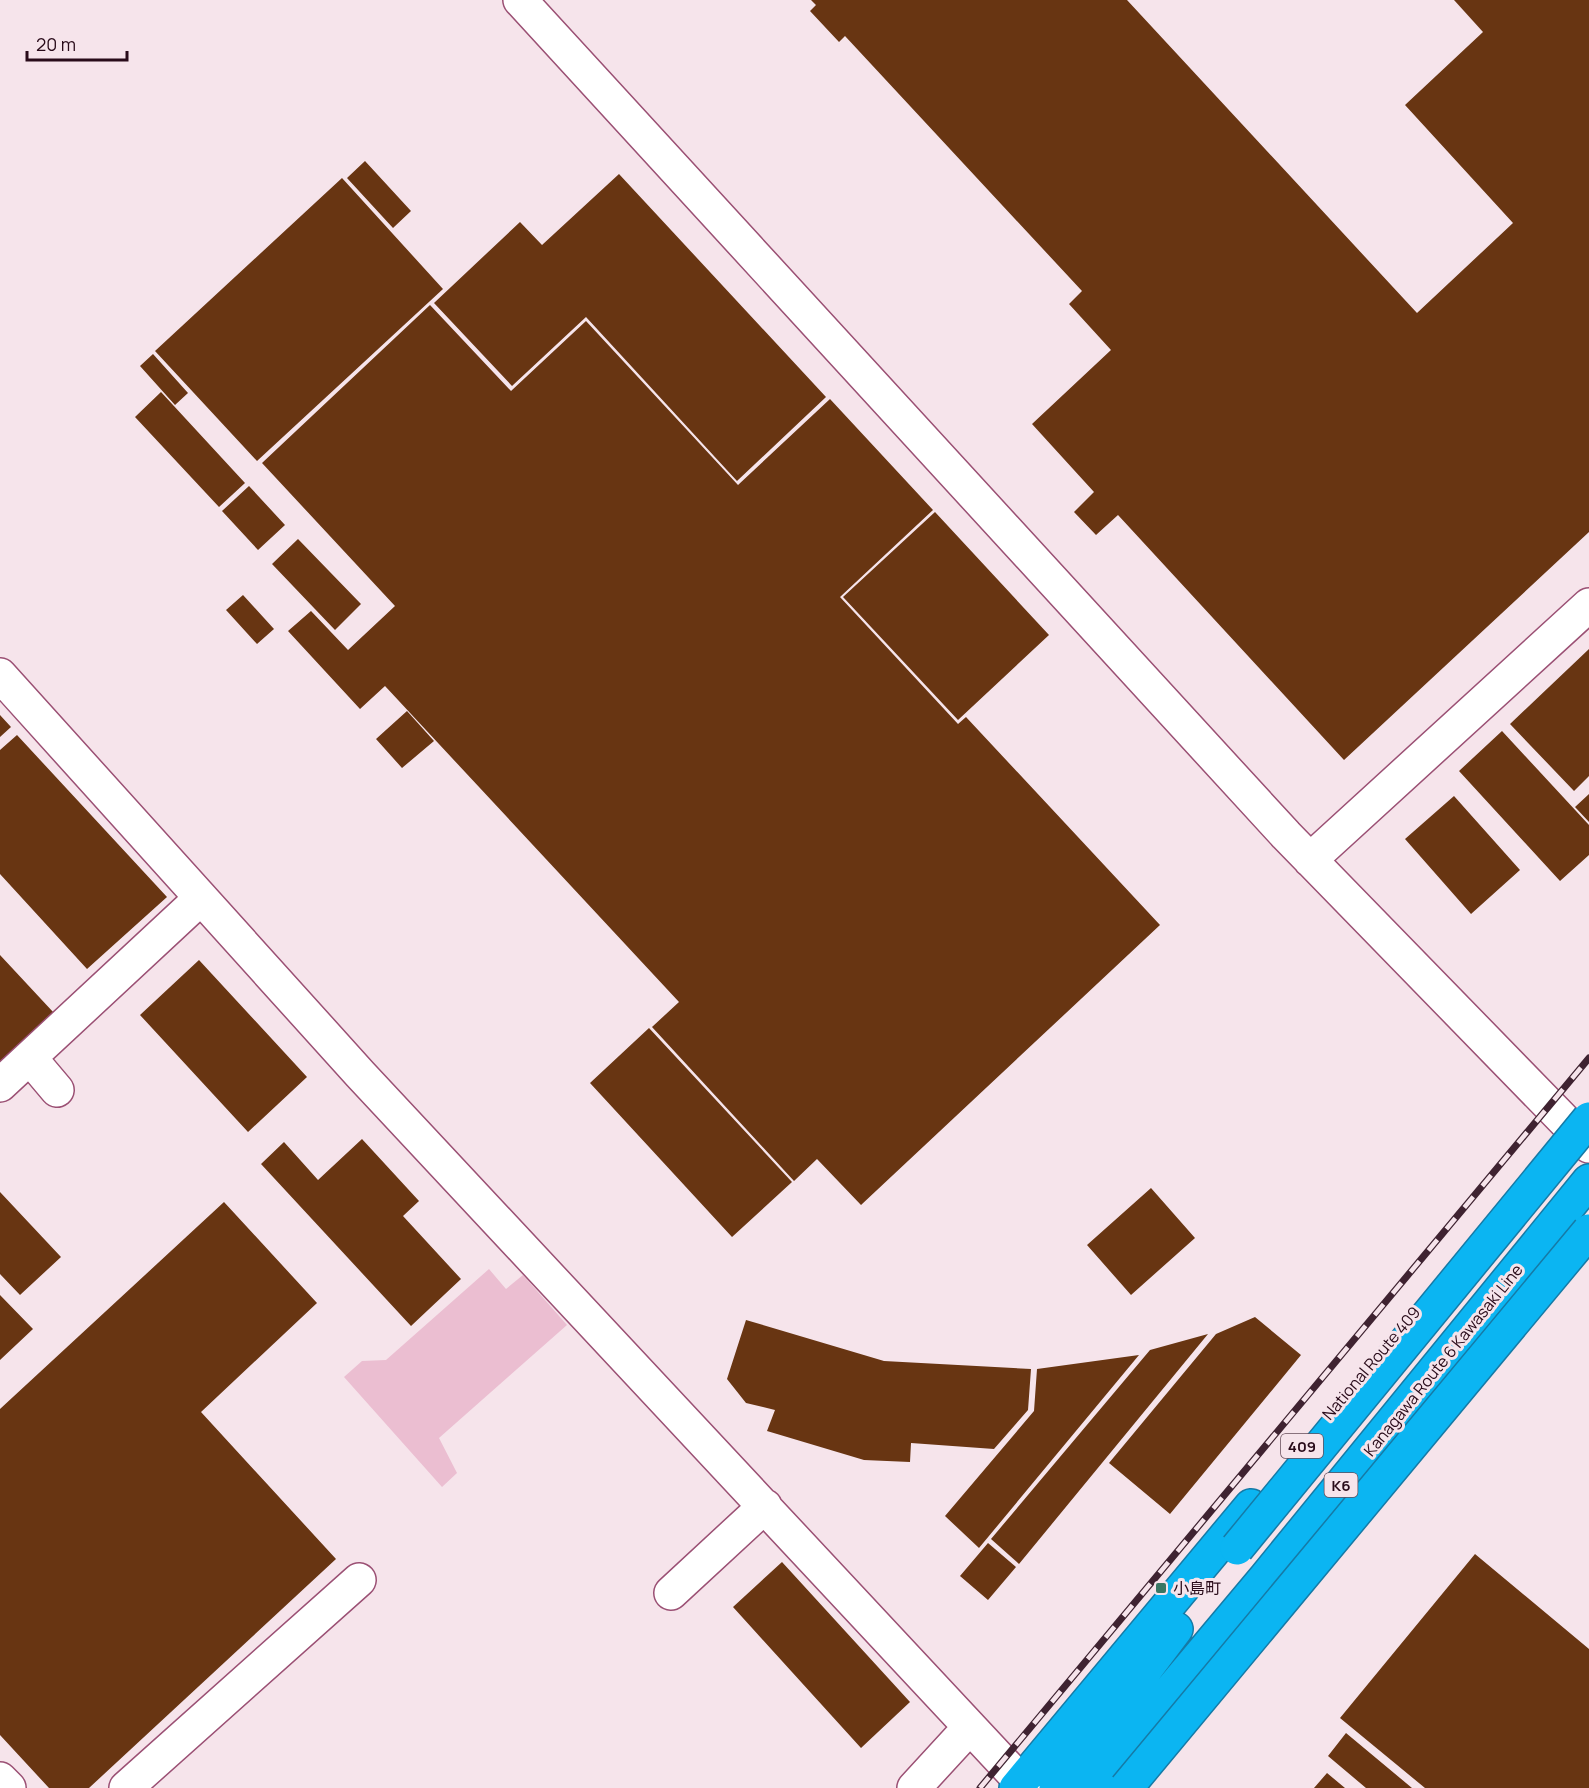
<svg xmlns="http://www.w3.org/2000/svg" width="1589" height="1788" viewBox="0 0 1589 1788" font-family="Manrope,'Noto Sans JP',sans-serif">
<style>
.green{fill:#ebbed1}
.building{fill:#683512}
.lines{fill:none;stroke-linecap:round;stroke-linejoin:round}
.minor-casing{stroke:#9b5074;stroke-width:36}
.highway-casing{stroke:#167aa6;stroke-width:36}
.minor{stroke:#fff;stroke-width:33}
.highway{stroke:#0bb5f2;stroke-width:33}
.rail-casing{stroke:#3f2331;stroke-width:7}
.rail{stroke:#f6e4eb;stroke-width:4.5;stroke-dasharray:14;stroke-linecap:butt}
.highway-bridge-casing{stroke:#167aa6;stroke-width:36;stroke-linecap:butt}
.highway-bridge{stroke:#0bb5f2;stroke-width:33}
.poi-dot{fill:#387764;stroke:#f6e4eb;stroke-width:2}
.labels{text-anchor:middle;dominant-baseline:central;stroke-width:6;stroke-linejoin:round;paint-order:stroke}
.shield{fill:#f6e4eb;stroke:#664c59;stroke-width:1.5}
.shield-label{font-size:15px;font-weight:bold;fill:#290b1a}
.street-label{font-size:16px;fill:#290b1a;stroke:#f6e4eb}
.poi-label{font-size:16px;fill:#290b1a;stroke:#f6e4eb;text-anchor:start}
</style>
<rect width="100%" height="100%" fill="#f6e4eb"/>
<path class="green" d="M489,1269L506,1289L523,1275L567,1325L439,1438L457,1473L442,1487L344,1377L362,1361L386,1360Z"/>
<path class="building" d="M811,0H1127L1417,313L1513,223L1405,105L1483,32L1454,0H1589V532L1344,760L1118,515L1096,535L1074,512L1094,492L1032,424L1111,350L1069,304L1082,291L845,36L839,42L810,11L816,5Z
M365,161L411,211L393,228L347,178Z
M619,174L826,397L737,481L586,317L512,386L434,303L520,222L542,245Z
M342,178L443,289L257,461L155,351Z
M430,305L511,391L586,321L738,485L830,399L933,510L840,597L958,724L966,717L1160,925L861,1205L817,1159L794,1181L652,1027L679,1002L385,686L360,709L288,631L311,611L348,650L395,606L262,463Z
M153,354L188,393L175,405L140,366Z
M161,392L245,483L219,507L135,417Z
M249,486L285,525L258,550L222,511Z
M935,512L1049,635L958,720L843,597Z
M298,539L361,604L335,630L272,564Z
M243,595L274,629L257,644L226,610Z
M1589,649V776L1574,791L1510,724Z
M407,711L434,741L402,768L376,739Z
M0,715L11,727L0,737Z
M1502,731L1589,825V855L1560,881L1459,771Z
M17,735L167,897L87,969L0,874V750Z
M1589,794V822L1575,807Z
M1454,796L1520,870L1471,914L1405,839Z
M0,955L54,1013L0,1063Z
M199,960L307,1077L248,1132L140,1015Z
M649,1028L792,1182L732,1237L590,1083Z
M362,1139L419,1201L403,1216L461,1279L411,1326L261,1164L284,1142L318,1180Z
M1151,1188L1195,1238L1131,1295L1087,1245Z
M0,1192L61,1257L20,1295L0,1274Z
M224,1202L317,1303L201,1412L336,1559L89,1788H49L0,1735V1409Z
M0,1295L33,1329L0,1360Z
M1255,1317L1301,1355L1170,1514L1109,1463L1216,1334Z
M746,1320L884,1361L1031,1369L1028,1410L994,1449L911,1443L910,1462L864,1460L767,1431L775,1410L746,1403L727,1379Z
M1208,1334L1019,1564L991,1539L1150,1350Z
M1139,1355L979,1548L945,1516L1034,1411L1037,1369Z
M988,1543L1016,1567L988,1600L960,1576Z
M1475,1554L1589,1649V1788H1425L1340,1718Z
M782,1562L910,1702L861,1748L733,1607Z
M1346,1733L1412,1788H1366L1328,1756Z
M1327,1773L1345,1788H1314Z"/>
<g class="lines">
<g class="minor-casing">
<path id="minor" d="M520,0L1286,835L1589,1146
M0,675L360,1074L1027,1788
M1310,860L1589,605
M30,1058L57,1090
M0,1085L201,898
M671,1593L765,1506
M0,1779L9,1788
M126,1788L359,1580
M914,1788L970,1727"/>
</g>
<g class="highway-casing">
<path id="highway" d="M1016,1788L1251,1506
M1056,1788L1176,1629
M1089,1788L1266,1577L1589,1181"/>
</g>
<use href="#minor" class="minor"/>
<use href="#highway" class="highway"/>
<g class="rail-casing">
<path id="rail" d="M980,1788L1589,1058"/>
</g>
<use href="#rail" class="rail"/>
<g class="highway-bridge-casing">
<path id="highway-bridge" d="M1237,1548L1589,1119
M1126,1788L1589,1231"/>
</g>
<use href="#highway-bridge" class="highway-bridge"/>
</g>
<rect class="poi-dot" x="1155" y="1582" width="12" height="12" rx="3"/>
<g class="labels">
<g class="shield">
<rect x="1281" y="1434" width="42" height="24" rx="4.5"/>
<rect x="1324.5" y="1473" width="33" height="24" rx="4.5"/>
</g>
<g class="shield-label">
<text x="1302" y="1446">409</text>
<text x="1341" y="1485">K6</text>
</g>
<g class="street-label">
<text transform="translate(1443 1360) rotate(-51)">Kanagawa Route 6 Kawasaki Line</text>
<text transform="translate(1371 1363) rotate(-50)">National Route 409</text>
</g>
<g class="poi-label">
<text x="1173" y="1588">小島町</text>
</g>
</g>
<path d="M27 51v9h100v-9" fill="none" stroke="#290b1a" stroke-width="3"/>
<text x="36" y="51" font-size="18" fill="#290b1a" stroke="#f6e4eb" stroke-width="4.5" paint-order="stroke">20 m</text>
</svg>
